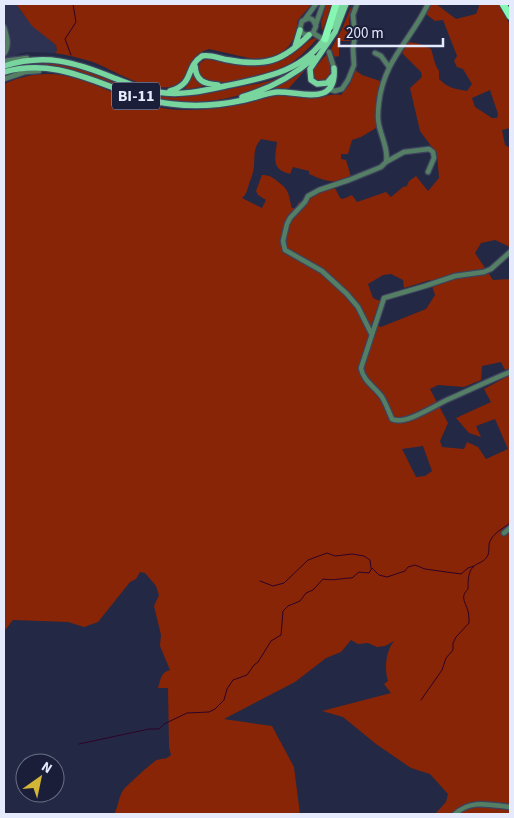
<svg xmlns="http://www.w3.org/2000/svg" width="514" height="818" viewBox="0 0 514 818" font-family="'Source Sans 3',sans-serif">
<style>
.built{fill:#2d3253}
.green{fill:#882507;fill-rule:evenodd}
.lines{fill:none;stroke-linecap:round;stroke-linejoin:round}
.stream{stroke:#2e0327;stroke-width:1}
.minor-casing{stroke:#3e435e;stroke-width:7}
.major-casing{stroke:#3e435e;stroke-width:8}
.highway-casing{stroke:#3e435e;stroke-width:9}
.minor{stroke:#557f64;stroke-width:4.5}
.major{stroke:#78d59d;stroke-width:5.5}
.highway{stroke:#85f7b3;stroke-width:7}
.labels{text-anchor:middle;dominant-baseline:central;stroke-width:4;stroke-linejoin:round;paint-order:stroke}
.shield{fill:#1a1e39;stroke:#a9adc2;stroke-width:1}
.shield-label{font-size:16px;font-weight:bold;fill:#e6eafd}
</style>
<rect width="100%" height="100%" fill="#232844"/>
<path class="built" d="M4,4L17,5L22,13L56,45L57,51L55,53L26,52L18,54L13,58L4,59Z"/>
<path class="green" d="M14,4H312L298,20L295,36L289,46L280,54L274,57L253,59L209,49C188,56 191,68 181,84C152,96 120,73 93,62C80,58 68,55 55,53L57,51L56,45L32,26L17,5Z
M326,4H333L322,31L321,23Z
M352,4L349,22L350,41H339V56L335,57L331,49L342,29Z
M430,4H436L456,19L476,14L479,6L478,4H499L510,25V128L502,130L505,145L510,148V247L495,240L481,243L475,253L493,280L510,279V368L505,370L501,362L482,366L481,380L464,387L438,385L430,389L448,423L440,441L442,447L464,449L467,442L478,447L486,459L508,449L495,419L476,426L481,437L469,433L456,418L491,402L484,389L510,375V814H435L446,802L448,794L430,774L411,768L376,744L343,717L322,711L391,693L384,684L388,681C384,668 386,651 394,641L385,646L377,647L368,643L358,644L351,640L341,652L326,658L295,682L224,719L272,726L294,767L300,814H114C119,806 118,797 124,789C129,784 151,763 157,760C163,758 166,760 171,755L169,747L168,688H158C161,679 160,673 170,670L160,646L161,635L154,606L159,595L156,586L145,573L140,572L136,579L130,582L98,622L84,627L68,622L13,620L6,629H4V84C72,54 105,101 168,109C193,112 223,108 248,103C257,101 267,96 277,95C289,94 303,99 315,98C326,98 328,93 341,95L350,84L355,70L362,75L380,81L376,102V128L361,137L352,140L348,154H341V159L346,160L351,177C335,185 325,181 309,174V171L293,167L290,174C271,169 275,159 277,142L261,139C253,149 255,153 254,165C254,172 251,178 249,184C247,190 247,194 242,198L262,208L266,200L258,195L256,191L262,175C269,175 272,177 277,181C290,190 288,194 292,208H295L299,202H303L320,192L335,188L340,198L343,199L352,195L357,202L386,192L391,197L403,187L407,186L409,181L416,176L428,191L439,178L437,154L420,131L410,88L422,77L421,72L402,53L409,42L420,44L431,49C434,58 434,64 439,71V79C448,88 455,89 467,91L472,84L463,69L457,67L454,61L457,56L443,20L435,21L426,14ZM490,90L498,114L497,118H492L475,107L472,98ZM391,274L403,280L404,288L430,280L435,295L426,309L381,327L372,323L380,301L373,298L368,284L383,275ZM423,446L432,471L425,476L416,477L402,449Z
M315,38L317,39C310,47 300,57 291,63C278,72 217,89 204,80C201,78 199,74 197,71L200,63L206,59L245,66L277,62L294,53L310,40Z
M327,54C332,64 333,71 327,80L318,82L313,76V70Z
M34,63C79,62 107,82 147,94C176,102 206,93 234,88C248,85 262,84 275,79C282,76 289,73 296,69C248,101 191,111 136,93C86,77 63,59 8,68Z
M307,68L289,88L264,93L292,78Z
M193,72L195,79L204,86L184,90L189,83Z"/>
<g class="lines">
<path class="stream" d="M71,55L65,39L76,22L73,4
M260,581L273,586L284,583L308,560L327,553L335,556L352,554L364,556L370,560L371,568
M421,700L442,670L446,658L453,650V643L456,637L469,623C469,619 469,615 468,611C465,601 460,597 468,589C468,582 468,572 473,567C478,562 484,563 488,555C489,552 489,547 489,544C492,533 503,529 510,523
M79,744L149,729H159L164,724L187,713L209,712L215,709L224,700L227,689L233,680L247,675L254,665L258,662L271,641L281,635L283,611L288,606L300,601L306,593L313,590L323,579C334,581 342,578 352,578L359,572L369,573L372,568L379,575L387,577L405,571L408,567L415,565L425,569L461,574L468,568L474,566"/>
<g class="minor-casing">
<path id="minor" d="M305,19L316,4
M316,24L323,4
M4,27C7,36 10,46 4,54
M313,33L316,26L313,20L309,18L302,21L300,28L302,33L306,35L313,33L321,38
M329,52L334,68
M375,53L381,56L389,67
M4,61L27,58
M4,79L25,72L39,71
M328,89L335,91L342,89L348,80L354,65L353,49L355,36L353,15L357,4
M386,162L404,152L429,149L433,152L434,158L428,172
M510,252L491,269L484,272L455,276L425,286L384,298L361,368C363,381 375,387 382,397C386,404 389,412 392,419C405,426 437,404 449,399C470,390 490,380 510,372
M371,333L358,307L347,294L322,271L285,250L283,241L287,224L290,218L305,202L308,196L319,190L349,180L381,167L386,162C389,151 381,136 379,125C377,118 378,110 379,102C384,60 411,40 428,4
M504,533L510,528
M455,814C471,799 490,805 510,807"/>
</g>
<g class="major-casing">
<path id="major" d="M331,27L341,4
M295,47L300,30
M4,66C45,53 75,62 114,78C128,83 142,90 157,92C180,96 203,91 225,86C264,78 304,72 327,35
M195,66C196,81 204,84 218,85
M4,72C66,54 113,97 172,104C195,107 221,105 244,100C255,98 266,93 277,92C300,91 337,108 334,68
M332,77L327,83L317,84L311,80L310,69L335,32L346,4
M170,91C196,83 184,68 202,56C211,54 220,59 229,60C266,67 283,61 309,35
M242,97C269,89 293,76 314,58"/>
</g>
<g class="highway-casing">
<path id="highway" d="M503,4L510,16
M325,39L336,4"/>
</g>
<use href="#minor" class="minor"/>
<use href="#major" class="major"/>
<use href="#highway" class="highway"/>
</g>
<g class="labels">
<rect class="shield" x="112" y="82.5" width="48" height="27" rx="4"/>
<g class="shield-label">
<text x="136" y="96">BI-11</text>
</g>
</g>
<rect width="514" height="818" fill="none" stroke="#e6eafd" stroke-width="10"/>
<g transform="translate(40 778) rotate(33)"><circle r="24" fill="#1a1e39" stroke="#6c7087"/>
<path d="M0-4L9 19L0 12L-9 19Z" fill="#d3b635"/>
<text y="-8" font-size="14" font-weight="bold" text-anchor="middle" fill="#e6eafd">N</text>
</g>
<path d="M339 38v8h104v-8" fill="none" stroke="#e6eafd" stroke-width="2.5"/>
<text x="346" y="38" font-size="15" fill="#e6eafd" stroke="#1a1e39" stroke-width="4" paint-order="stroke">200 m</text>
</svg>
